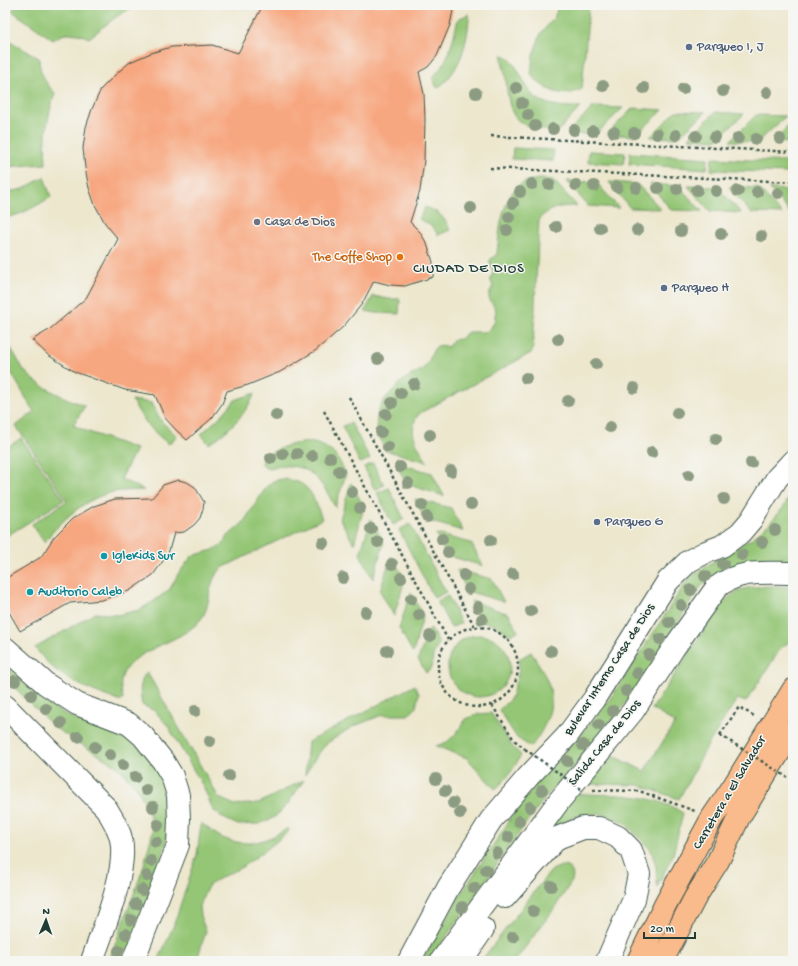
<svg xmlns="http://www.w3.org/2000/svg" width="798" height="966" viewBox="0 0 798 966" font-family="'Gochi Hand',sans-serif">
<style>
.green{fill:#94c676;stroke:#5a8255}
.building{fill:#f7a780}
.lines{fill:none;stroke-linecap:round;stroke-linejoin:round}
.minor-casing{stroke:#3e564b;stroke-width:24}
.highway-casing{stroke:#3e564b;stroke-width:24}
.path{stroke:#3e564b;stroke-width:2.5;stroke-dasharray:3 3;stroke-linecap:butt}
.minor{stroke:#fff;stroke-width:22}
.highway{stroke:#fabb8c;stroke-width:22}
.path-bridge{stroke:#3e564b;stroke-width:2.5;stroke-dasharray:3 3;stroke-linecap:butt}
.tree{fill:#8c9c82}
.service-dot{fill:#5c6f8a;stroke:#f6f6f2;stroke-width:1.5}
.worship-dot{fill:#6b7280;stroke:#f6f6f2;stroke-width:1.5}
.food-dot{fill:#e8710a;stroke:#f6f6f2;stroke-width:1.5}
.culture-dot{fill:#0f9aa8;stroke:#f6f6f2;stroke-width:1.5}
.labels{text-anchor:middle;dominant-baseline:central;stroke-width:3;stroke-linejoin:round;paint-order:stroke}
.service-label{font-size:13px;fill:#4e5e75;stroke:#f6f6f2;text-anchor:start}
.worship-label{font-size:13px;fill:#5b616d;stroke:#f6f6f2;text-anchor:start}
.food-label{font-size:13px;fill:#c56008;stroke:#f6f6f2;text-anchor:end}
.culture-label{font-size:13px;fill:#0d838f;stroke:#f6f6f2;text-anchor:start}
.street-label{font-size:13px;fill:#1f3d34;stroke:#f6f6f2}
.neighbourhood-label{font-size:14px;letter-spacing:1px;fill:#1f3d34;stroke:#f6f6f2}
</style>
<rect width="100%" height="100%" fill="#f6f6f2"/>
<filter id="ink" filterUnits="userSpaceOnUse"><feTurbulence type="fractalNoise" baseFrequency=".025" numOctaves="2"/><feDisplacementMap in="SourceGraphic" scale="8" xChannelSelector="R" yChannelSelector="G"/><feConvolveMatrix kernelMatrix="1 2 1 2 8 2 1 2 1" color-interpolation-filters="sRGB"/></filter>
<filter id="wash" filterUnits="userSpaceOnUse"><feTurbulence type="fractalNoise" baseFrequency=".012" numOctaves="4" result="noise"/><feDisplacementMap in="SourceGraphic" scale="16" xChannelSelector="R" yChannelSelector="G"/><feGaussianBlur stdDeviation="0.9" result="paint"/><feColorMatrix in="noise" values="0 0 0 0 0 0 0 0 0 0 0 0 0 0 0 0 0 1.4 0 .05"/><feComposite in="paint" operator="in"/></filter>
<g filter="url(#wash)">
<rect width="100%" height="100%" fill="#ede7ce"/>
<path class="green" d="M16,5H136L116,17L89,38C76,32 65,31 53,40L12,11Z
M559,5H589L582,89C563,99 544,91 531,74L533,55L541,33L554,18Z
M469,14C469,39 460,74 437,88L432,77C449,64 453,39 458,19Z
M5,39L39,58C39,72 45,83 55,93C47,118 44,138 46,164L5,167Z
M502,55C516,56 524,89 536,98C549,107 566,107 581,107L557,132C515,126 510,122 506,80C506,72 501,63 502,55Z
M593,107L623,108L595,135L567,133Z
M633,108L663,110L635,136L607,134Z
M676,111L706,112L677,138L650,137Z
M715,112L744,114L716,140L689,138Z
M756,115L786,116L758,142L730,141Z
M793,121V143L773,142Z
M513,148L554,150L553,161L512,159Z
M589,151L625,153L624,164L588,162Z
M630,153L708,158L707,169L629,164Z
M712,158L788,162V173L711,170Z
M44,177L51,197C36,206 22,215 5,218V193L23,189Z
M541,179L553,180L577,206C560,206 551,207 539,219L533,349L531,353L420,413C405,430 418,445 427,462L385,450C373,423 372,411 394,389C398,386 400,382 405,379C412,374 420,372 426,366C433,357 431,340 448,347C451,341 454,339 460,339L468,332H485L489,330L494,323L496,310L489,298V294L493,286C490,281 490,277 494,272L490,265V260L497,254C499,233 502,194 523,183C528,180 535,180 541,179Z
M567,181L596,182L619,208L588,206Z
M609,182L637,184L661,209L630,208Z
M650,184L678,186L702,211L671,210Z
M688,186L717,187L741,213L710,211Z
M729,187L758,188L782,214L751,213Z
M770,189L793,190V214H791Z
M425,207C439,212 444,216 450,230L438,235L433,227L419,219Z
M373,296L388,299H400L399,314L376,313L365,311Z
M5,341C13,349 17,360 24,370C37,387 66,398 85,406L73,425L86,431L136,449L121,479L144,490C134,491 123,490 113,492C84,499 63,519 44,542L32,524L67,501L16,426L34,412L5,362Z
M255,393C246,415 228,431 209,444L201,434L223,414L235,400Z
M132,400L151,403L162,422L177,436L169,444C151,431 142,419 132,400Z
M351,423L370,459L360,463L342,426Z
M21,438L64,500L5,537V449Z
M310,442C332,447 337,455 346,474L335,507C327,492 318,474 301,468C294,466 283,465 276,466C274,467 273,468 270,468C266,468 263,465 261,462C271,448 294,443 310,442Z
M373,463L384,485L375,490L364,467Z
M396,463L432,473L444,496L406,484Z
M282,479C309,480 313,495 322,519L222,568C219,571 216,575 214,578C208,591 210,608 201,619C183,644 125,649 121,681C120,687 122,693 123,699L119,701C98,693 68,682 52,667C46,662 40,654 35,648L95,613L118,615L139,610L154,601L170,589L178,574L192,556L213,550L222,545L228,536L243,523L267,486L273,481Z
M351,483L364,507L354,544L340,519Z
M389,488L404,519L393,525L377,493Z
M793,491V564L715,575L705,582L698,590L646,675L595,744L549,793L526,823L459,919L428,961H422L459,897L513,815L537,783L602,710L625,677L688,579L714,561L751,539L769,524L783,508Z
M415,499L451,508L463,531L425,520Z
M371,519L384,543L373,579L360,554Z
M410,524L446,592L434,598L399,530Z
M436,534L471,543L483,566L446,555Z
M391,556L405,579L394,616L380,591Z
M457,570L492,579L504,602L467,591Z
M769,586L793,587V639L781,648L746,702L737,699L709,743L679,799L638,785L588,784L614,756L644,771L675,723L652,709L719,607C738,587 743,588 769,586Z
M411,592L423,616L413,653L399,628Z
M448,596L461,623L451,628L437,601Z
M471,601L509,614L518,631L510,635L495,625L480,621Z
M430,628L439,643L433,655L432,668L426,673L418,659Z
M448 666a31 31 0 1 1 62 0a31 31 0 1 1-62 0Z
M531,652C538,663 545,673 549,686C556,707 544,730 531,747L517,738L499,710L511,698L519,671V659Z
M5,665L51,706L76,720L110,730L137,743L154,761L167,786L170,816L166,844L127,961H109L143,869L153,830L148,809L137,788L118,767L55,728L5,678Z
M147,672L219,798L235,805L259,803L304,780L288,804L275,817L259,824L238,825L225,819L213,810L204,788L168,726L155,711L142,705C140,693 138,682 147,672Z
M415,685L419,694L416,707L413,711L408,715H382L352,727L326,744L316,757L305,775L308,742Z
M491,713L512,746L521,755C514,768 507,780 495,789L467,758L436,746L447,742L455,735L466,719L477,714Z
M574,794C611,795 651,792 683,813L673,855L657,887L656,866L651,850L624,822L604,814H590L571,818L537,845Z
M201,823C209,829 218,837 228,840C250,847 270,840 288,828L289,831L266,850L242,867L216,880L208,886L199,906L200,916L206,931L197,960L180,958L158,961L173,927L197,855Z
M561,866C570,866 575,872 572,881L554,909L515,961H481L544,879L552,870Z"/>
<g id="blocks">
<path class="building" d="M263,5H454L450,25L437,56L428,67L419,72L424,94L425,119L424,160L420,191L410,222L420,232L427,244L433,262V277L405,286L390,285L374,281L362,304L343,327L315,351L280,372L248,385L227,391L222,404L212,418L187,440L175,429L165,418L155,395L125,390L75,372L48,355L32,340L49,330L86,298L118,239L105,223L95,205L89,188L85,168L83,148L86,127L92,109L101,89L116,74L130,62L151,53L171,47L212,45L238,53Z
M178,480L187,482L195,487L204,502L203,509L200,518L194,525L184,532L174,533L168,554L153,575L129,591L102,600L70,603L20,631L5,605V579L41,557L54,537L72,519L94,506L115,499L152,498L163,485Z"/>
</g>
</g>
<g filter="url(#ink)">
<use href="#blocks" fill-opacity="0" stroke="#3e564b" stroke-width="1"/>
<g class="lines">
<g class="minor-casing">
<path id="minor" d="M5,648L46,684L77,704L129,724L143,736L163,761L172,776L178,795L179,819L178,845L133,961
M5,706L106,808C112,818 119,828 121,839C128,871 103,929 92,961
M505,897L557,838L583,828H599L618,837L631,850L639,874L634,899L607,961
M409,961L448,888L491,820L528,777L567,736L594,699L668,581L689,561L706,552L722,546L740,533L751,520L777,478L793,461
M441,961L559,801L633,711L673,649L717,587C741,569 764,573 793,573
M461,961L483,929"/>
</g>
<g class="highway-casing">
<path id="highway" d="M638,961L665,905L712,818L733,787L793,690
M662,961L695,898L718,861L739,817L793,730"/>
</g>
<path class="path" d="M491,136L793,152
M490,168L793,182
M349,397L475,627
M324,411L448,640
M438 667a40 40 0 1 1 80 0a40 40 0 1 1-80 0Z
M492,705L514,740L525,749
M720,735L739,707L754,716
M593,790L639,791L695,811"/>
<use href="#minor" class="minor"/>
<use href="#highway" class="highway"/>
<path class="path-bridge" d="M720,735L787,777
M525,749L581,789"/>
</g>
<g class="tree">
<circle cx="603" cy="86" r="6"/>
<circle cx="516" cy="88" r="6"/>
<circle cx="644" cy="88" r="6"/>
<circle cx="683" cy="89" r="6"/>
<circle cx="723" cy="91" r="6"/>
<circle cx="767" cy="92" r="6"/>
<circle cx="476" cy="93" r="6"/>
<circle cx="522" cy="103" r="6"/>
<circle cx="528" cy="115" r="6"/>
<circle cx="535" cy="126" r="6"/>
<circle cx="553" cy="129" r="6"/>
<circle cx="574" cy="130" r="6"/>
<circle cx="593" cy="131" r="6"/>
<circle cx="614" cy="132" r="6"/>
<circle cx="634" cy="133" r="6"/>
<circle cx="657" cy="134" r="6"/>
<circle cx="676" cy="135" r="6"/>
<circle cx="696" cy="136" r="6"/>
<circle cx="715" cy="137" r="6"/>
<circle cx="738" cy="138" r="6"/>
<circle cx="756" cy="139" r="6"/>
<circle cx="780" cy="139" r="6"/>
<circle cx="532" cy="184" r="6"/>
<circle cx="549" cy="184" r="6"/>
<circle cx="576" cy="185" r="6"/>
<circle cx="594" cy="186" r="6"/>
<circle cx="617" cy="187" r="6"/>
<circle cx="636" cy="188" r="6"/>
<circle cx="658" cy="188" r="6"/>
<circle cx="677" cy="189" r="6"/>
<circle cx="697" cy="190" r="6"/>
<circle cx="716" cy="191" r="6"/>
<circle cx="738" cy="191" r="6"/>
<circle cx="520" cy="192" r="6"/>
<circle cx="757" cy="192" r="6"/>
<circle cx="778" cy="193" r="6"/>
<circle cx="513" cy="203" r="6"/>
<circle cx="471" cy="208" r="6"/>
<circle cx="509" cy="217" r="6"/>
<circle cx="556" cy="227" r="6"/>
<circle cx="600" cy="228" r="6"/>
<circle cx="507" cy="230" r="6"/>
<circle cx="637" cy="230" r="6"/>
<circle cx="681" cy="231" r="6"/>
<circle cx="721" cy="234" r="6"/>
<circle cx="761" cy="236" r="6"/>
<circle cx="558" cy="339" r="6"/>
<circle cx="378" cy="359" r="6"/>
<circle cx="596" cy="364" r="6"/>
<circle cx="526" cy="378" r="6"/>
<circle cx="414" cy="384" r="6"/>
<circle cx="634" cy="388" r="6"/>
<circle cx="401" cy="393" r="6"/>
<circle cx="568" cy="401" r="6"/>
<circle cx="392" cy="403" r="6"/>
<circle cx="677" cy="413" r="6"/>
<circle cx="386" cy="414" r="6"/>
<circle cx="276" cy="415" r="6"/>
<circle cx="610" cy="427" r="6"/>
<circle cx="381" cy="432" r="6"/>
<circle cx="430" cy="435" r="6"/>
<circle cx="716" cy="439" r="6"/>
<circle cx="388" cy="447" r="6"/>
<circle cx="652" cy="452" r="6"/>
<circle cx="283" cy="454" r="6"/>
<circle cx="297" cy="454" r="6"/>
<circle cx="312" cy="456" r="6"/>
<circle cx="271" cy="458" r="6"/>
<circle cx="330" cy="458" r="6"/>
<circle cx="751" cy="463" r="6"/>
<circle cx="400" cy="467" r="6"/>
<circle cx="339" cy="471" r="6"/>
<circle cx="451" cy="471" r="6"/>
<circle cx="689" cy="475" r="6"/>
<circle cx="408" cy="483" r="6"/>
<circle cx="352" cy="492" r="6"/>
<circle cx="724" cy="499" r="6"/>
<circle cx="471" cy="504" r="6"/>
<circle cx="422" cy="505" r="6"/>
<circle cx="360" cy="508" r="6"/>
<circle cx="427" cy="517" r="6"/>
<circle cx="371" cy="529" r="6"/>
<circle cx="775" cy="530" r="6"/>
<circle cx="442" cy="539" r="6"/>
<circle cx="491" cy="540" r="6"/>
<circle cx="378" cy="542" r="6"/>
<circle cx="762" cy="542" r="6"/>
<circle cx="323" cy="543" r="6"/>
<circle cx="448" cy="552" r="6"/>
<circle cx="742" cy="555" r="6"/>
<circle cx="392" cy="564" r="6"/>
<circle cx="723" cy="564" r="6"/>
<circle cx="513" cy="574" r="6"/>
<circle cx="464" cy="575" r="6"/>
<circle cx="705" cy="576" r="6"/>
<circle cx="343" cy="578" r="6"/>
<circle cx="401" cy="578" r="6"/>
<circle cx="469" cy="589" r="6"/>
<circle cx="691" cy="590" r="6"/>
<circle cx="411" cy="599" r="6"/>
<circle cx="681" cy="605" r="6"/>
<circle cx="478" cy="607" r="6"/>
<circle cx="531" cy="611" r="6"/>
<circle cx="366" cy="612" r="6"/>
<circle cx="419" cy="615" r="6"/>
<circle cx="482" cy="619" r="6"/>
<circle cx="669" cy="622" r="6"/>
<circle cx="430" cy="636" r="6"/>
<circle cx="660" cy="639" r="6"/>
<circle cx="387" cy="651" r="6"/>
<circle cx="551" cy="651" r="6"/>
<circle cx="649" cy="655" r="6"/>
<circle cx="637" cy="673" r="6"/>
<circle cx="15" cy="681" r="6"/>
<circle cx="626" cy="691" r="6"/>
<circle cx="31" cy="695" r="6"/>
<circle cx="46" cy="709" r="6"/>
<circle cx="195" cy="711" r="6"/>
<circle cx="613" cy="711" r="6"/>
<circle cx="61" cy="723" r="6"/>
<circle cx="599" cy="725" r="6"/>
<circle cx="78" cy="737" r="6"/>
<circle cx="210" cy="741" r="6"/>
<circle cx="583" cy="745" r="6"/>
<circle cx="95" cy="747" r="6"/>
<circle cx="110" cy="755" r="6"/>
<circle cx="567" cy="761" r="6"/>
<circle cx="123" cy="765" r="6"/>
<circle cx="229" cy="776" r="6"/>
<circle cx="135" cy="777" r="6"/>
<circle cx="436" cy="779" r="6"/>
<circle cx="146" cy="790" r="6"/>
<circle cx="542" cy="790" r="6"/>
<circle cx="445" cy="791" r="6"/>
<circle cx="453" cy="803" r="6"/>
<circle cx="153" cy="807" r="6"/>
<circle cx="530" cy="807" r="6"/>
<circle cx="460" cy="813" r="6"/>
<circle cx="519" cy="821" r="6"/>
<circle cx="158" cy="825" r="6"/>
<circle cx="508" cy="837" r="6"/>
<circle cx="156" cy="842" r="6"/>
<circle cx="497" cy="853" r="6"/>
<circle cx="151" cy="861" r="6"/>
<circle cx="486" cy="870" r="6"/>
<circle cx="147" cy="876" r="6"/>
<circle cx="551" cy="886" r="6"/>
<circle cx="474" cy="888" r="6"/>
<circle cx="142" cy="890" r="6"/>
<circle cx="136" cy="904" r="6"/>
<circle cx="462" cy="907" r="6"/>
<circle cx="533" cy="911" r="6"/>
<circle cx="131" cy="920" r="6"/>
<circle cx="126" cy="934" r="6"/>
<circle cx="513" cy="937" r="6"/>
<circle cx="119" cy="951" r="6"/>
</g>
</g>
<g class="service-dot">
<circle cx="689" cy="47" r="4"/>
<circle cx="664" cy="288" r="4"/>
<circle cx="597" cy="522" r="4"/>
</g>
<circle class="worship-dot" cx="257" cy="222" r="4"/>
<circle class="food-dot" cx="400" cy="257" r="4"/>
<g class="culture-dot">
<circle cx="104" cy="556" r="4"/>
<circle cx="30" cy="592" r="4"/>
</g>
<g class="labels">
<g class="service-label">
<text x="697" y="47">Parqueo I, J</text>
<text x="672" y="288">Parqueo H</text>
<text x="605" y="522">Parqueo G</text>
</g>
<g class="worship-label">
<text x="265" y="222">Casa de Dios</text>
</g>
<g class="food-label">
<text x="392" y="257">The Coffe Shop</text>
</g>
<g class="culture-label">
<text x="112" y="556">IgleKids Sur</text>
<text x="38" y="592">Auditorio Caleb</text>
</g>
<g class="street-label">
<text transform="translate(610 670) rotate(-57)">Bulevar Interno Casa de Dios</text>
<text transform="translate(605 743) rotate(-51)">Salida Casa de Dios</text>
<text transform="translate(730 793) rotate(-59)">Carretera a El Salvador</text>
</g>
<g class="neighbourhood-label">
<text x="469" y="269">CIUDAD DE DIOS</text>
</g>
</g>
<rect width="798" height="966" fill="none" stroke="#f6f6f2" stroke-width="20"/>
<g transform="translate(46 920) rotate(2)" stroke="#f6f6f2" stroke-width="3" paint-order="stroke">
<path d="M0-3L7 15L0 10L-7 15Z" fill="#1f3d34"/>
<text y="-6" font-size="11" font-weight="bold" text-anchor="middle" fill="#1f3d34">N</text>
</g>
<path d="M644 932v6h51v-6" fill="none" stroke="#1f3d34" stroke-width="2"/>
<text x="650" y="932" font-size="12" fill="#1f3d34" stroke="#f6f6f2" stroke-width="3" paint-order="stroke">20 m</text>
</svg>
